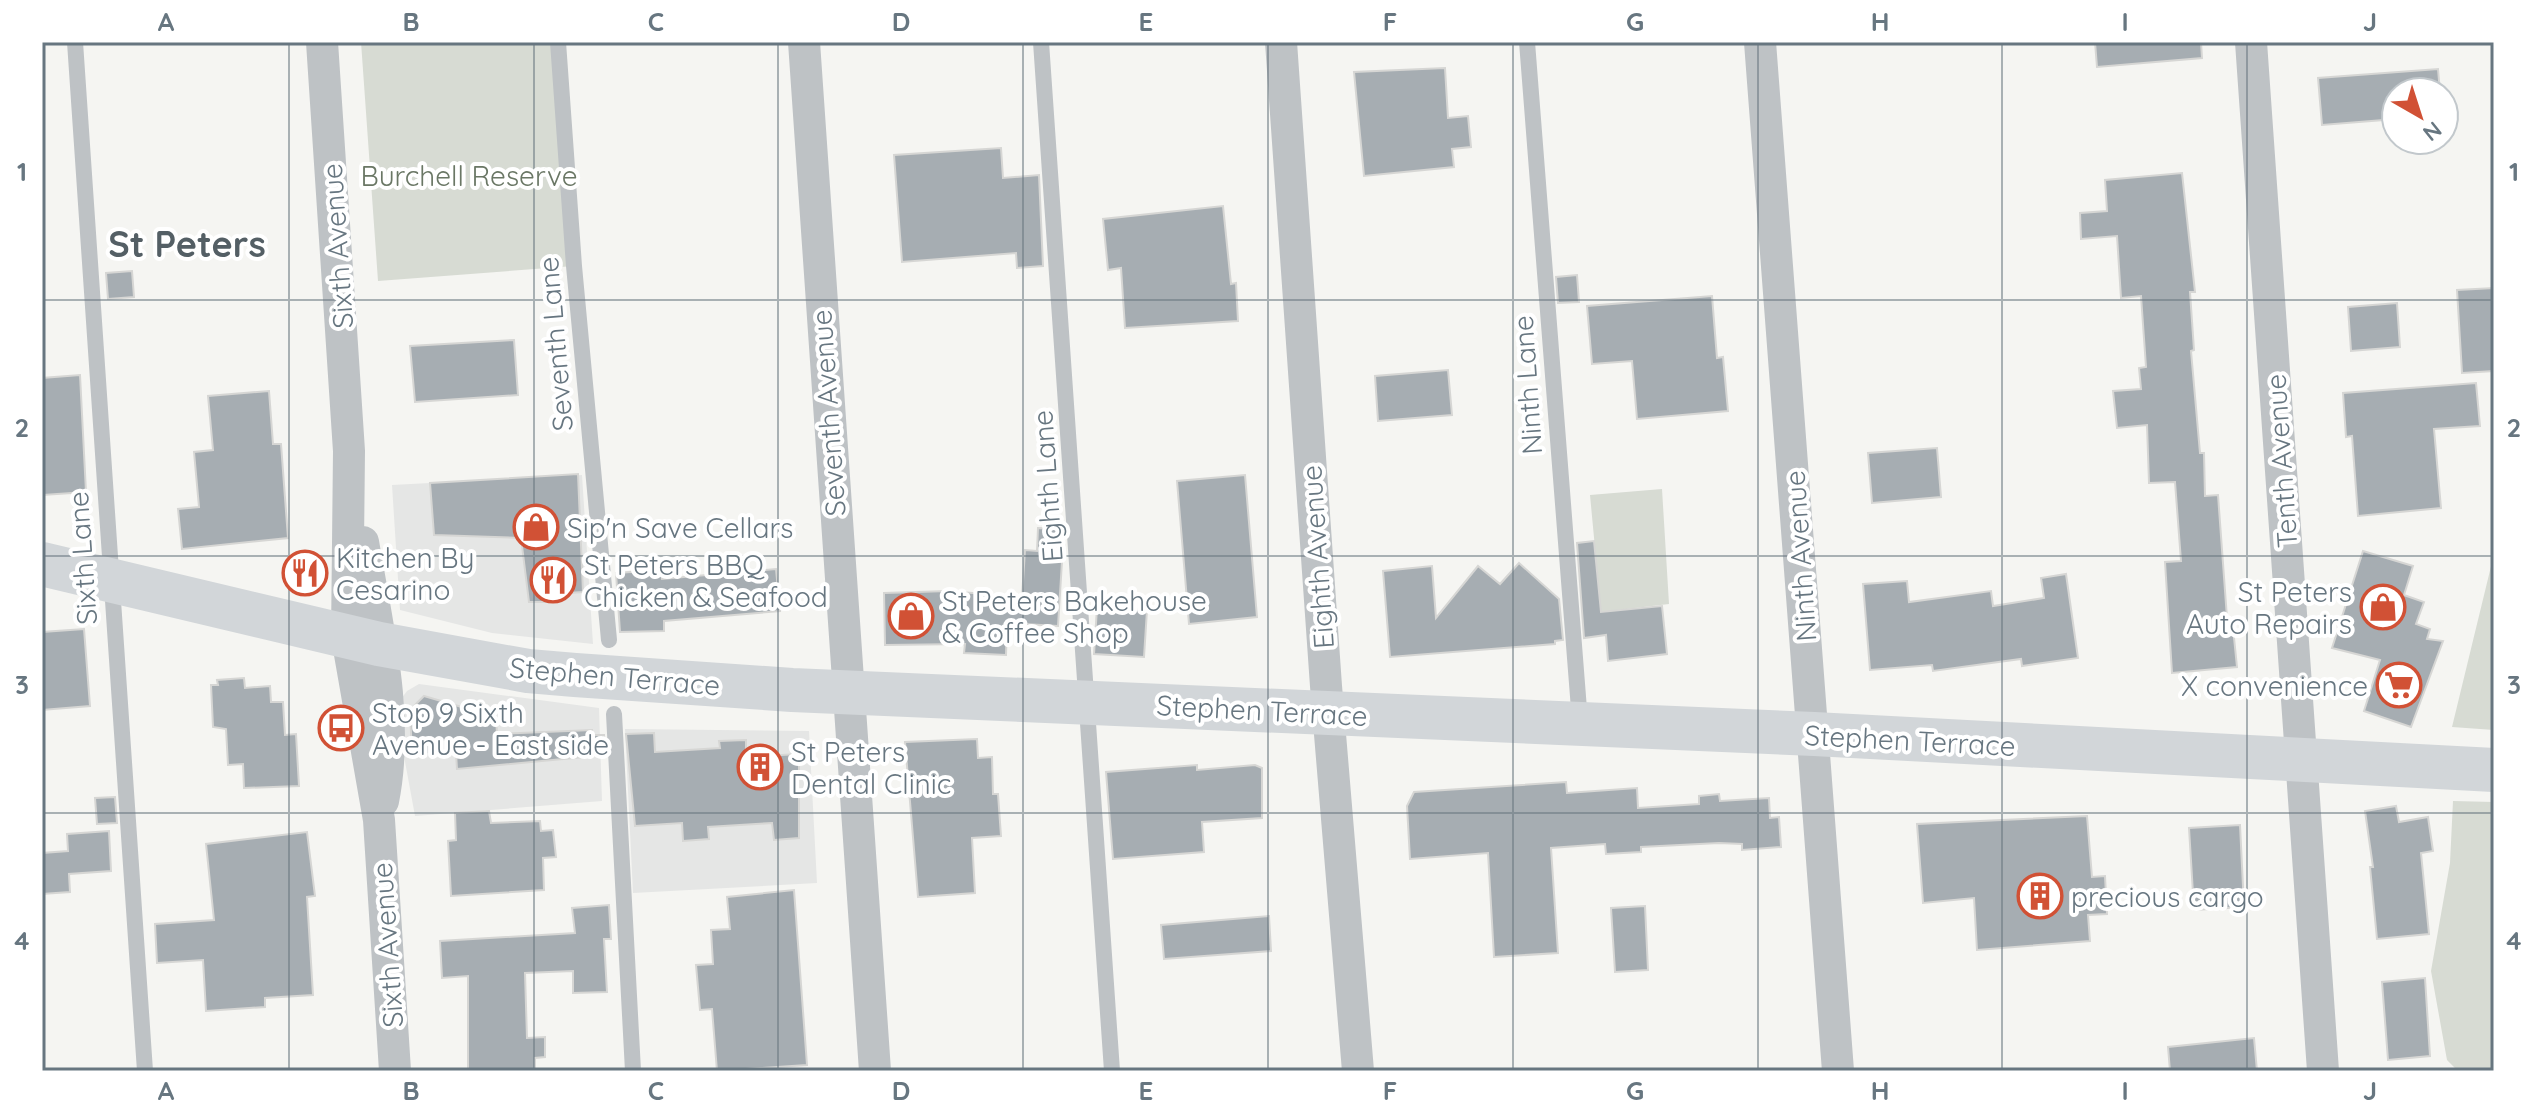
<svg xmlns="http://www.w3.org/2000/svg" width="2536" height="1113" viewBox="0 0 2536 1113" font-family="Quicksand,sans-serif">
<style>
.built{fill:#e5e6e5}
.green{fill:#d7dbd3}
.building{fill:#a6adb2;stroke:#d6d6d4;stroke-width:2}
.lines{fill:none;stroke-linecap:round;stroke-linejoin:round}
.lane{stroke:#bec2c5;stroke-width:16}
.street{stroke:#bec2c5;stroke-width:32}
.secondary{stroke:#d2d6d9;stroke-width:44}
.grid{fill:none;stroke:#677680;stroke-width:2;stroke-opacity:0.55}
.labels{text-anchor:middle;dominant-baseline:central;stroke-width:8;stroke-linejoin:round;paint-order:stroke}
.park-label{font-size:28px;fill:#6a7765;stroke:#fff}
.street-label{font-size:28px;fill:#677680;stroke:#fff}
.poi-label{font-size:28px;fill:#677680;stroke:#fff;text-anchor:start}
.district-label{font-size:36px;font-weight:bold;fill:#545f65;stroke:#fff}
.neatline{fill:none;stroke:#677680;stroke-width:3}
.grid-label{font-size:26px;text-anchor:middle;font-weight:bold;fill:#677680}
</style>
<rect width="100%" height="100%" fill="#f5f5f2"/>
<path class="built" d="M582,475L593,644L492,633L400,610L392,485Z
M419,684L599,708L602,801L415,816L395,707L407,691Z
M625,729L809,731L817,883L633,893Z"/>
<path class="green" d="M361,42H558L574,266L378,281Z
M1662,489L1669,604L1601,612L1590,495Z
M2494,554V730L2452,727Z
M2453,801L2494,802V1071H2458L2447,1060L2431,971L2450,863Z"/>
<path class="building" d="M2095,42H2201L2202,58L2097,67Z
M1445,68L1448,118L1468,116L1471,147L1452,149L1454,167L1364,176L1354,72Z
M2438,69L2440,92H2396V119L2322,125L2318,78Z
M1001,148L1003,178L1039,175L1043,266L1017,268L1016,253L902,262L894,155Z
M2182,173L2195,292H2190L2194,350L2191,351L2200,453H2204L2205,496L2218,495L2227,618H2232L2237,667L2172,673L2165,562L2181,561L2175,482L2149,483L2147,425L2117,428L2113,391L2141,389L2139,368L2146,367L2141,296L2121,298L2117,236L2081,239L2080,213L2107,211L2105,180Z
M1223,206L1231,284L1236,283L1238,321L1125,328L1121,268L1108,270L1103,219Z
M132,271L134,297L108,299L106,273Z
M1577,275L1579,302L1558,303L1556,277Z
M2494,288V371L2462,373L2457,290Z
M1712,296L1717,358L1723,357L1728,411L1637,419L1632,361L1592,364L1587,306Z
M2397,303L2400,347L2351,351L2348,307Z
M514,340L518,395L415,402L410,346Z
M1448,370L1452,415L1378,421L1375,376Z
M80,375L86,492L43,495L42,378Z
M2476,383L2480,426L2434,429L2441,508L2358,516L2352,436L2346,437L2343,393Z
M269,391L273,444H281L288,538L182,549L178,509L199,507L194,452L213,450L208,396Z
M1937,448L1941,497L1872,503L1868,453Z
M578,474L583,592L553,594V602H529L521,538L434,535L430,483Z
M1245,475L1257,617L1189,624L1177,481Z
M1038,528L1064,529L1058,626L1007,623L1006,655L964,653L965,644L885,645L884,593L948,591L1022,597L1025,550L1037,551Z
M1594,541L1601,612L1662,606L1667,654L1608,661L1606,635L1584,638L1577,543Z
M2363,551L2413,566L2404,595L2424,602L2416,624L2430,629L2427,639L2443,641L2411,727L2364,711L2380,660L2332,648Z
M1519,563L1559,599L1563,640L1555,641V644L1390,657L1383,571L1432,566L1436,618L1478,566L1500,584Z
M776,569L780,611L664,621V631L620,632L616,573L661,570L662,579Z
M2066,574L2078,658L2022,666L2021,659L1933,671L1932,665L1870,670L1863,584L1907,581L1909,602L1991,591L1993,606L2044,598L2041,578Z
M1097,608L1147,610L1144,657L1094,654Z
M84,629L90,706L42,710V632Z
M244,678L245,688L270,686L271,702H283L285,735L296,734L299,786L244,788L243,764L228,765L226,729L213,727L211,685H218L217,680Z
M424,696L496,717L497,734L592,730V735H604L605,755L457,769L456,753L412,755L410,710Z
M654,733L655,752L720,748L719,741L746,740V757L799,754V838L774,840L772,823L708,827L709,839L683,841L682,823L635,826L626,734Z
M977,739L978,758L992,757L993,794H998L1001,836L972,838L975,893L918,897L905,742Z
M1197,765V770L1255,765L1262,768V818L1202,822L1204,852L1113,859L1106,772Z
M1566,782L1567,793L1637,788L1638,808L1699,804V796L1719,794L1720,801L1769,798L1770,818L1779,817L1781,847L1742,850V844L1719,843L1641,847V852L1606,854L1605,844L1551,848L1558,953L1494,957L1488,853L1410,859L1407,806L1414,792Z
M115,797L117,823L97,824L95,798Z
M2396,806L2399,822L2428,817L2433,851L2421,853L2429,934L2377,939L2370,867H2373L2365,811Z
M489,811L491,823L540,821L541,831L553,830L556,857L543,858L544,890L451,896L448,841L456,840L455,813Z
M2087,816L2092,877L2105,876L2107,914L2088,915L2090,941L1977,950L1974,898L1923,903L1917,824Z
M2240,825L2244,907L2194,910L2189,828Z
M109,831L111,871L69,874L70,892L42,894V853L68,851L67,834Z
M307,832L315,896L307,897L313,995L265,998V1007L206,1011L203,960L157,963L155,924L214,920L206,844Z
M794,890L807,1065L717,1071L712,1009L700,1010L696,965L713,964L711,930L730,929L727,897Z
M609,905L611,939H604L607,992L573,993V971L525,973L527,1038L545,1037V1057L535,1058V1071H468V976L442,978L440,941L575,933L572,908Z
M1645,906L1648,970L1615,972L1611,908Z
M1269,916L1271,951L1164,959L1161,925Z
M2425,978L2430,1056L2388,1060L2382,982Z
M2254,1038L2257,1071H2170L2168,1047Z"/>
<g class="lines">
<path class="lane" d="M75,42L145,1071
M558,42L574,266L609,640
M1041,42L1112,1071
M1527,42L1580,722
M614,714L633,1071"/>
<path class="street" d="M322,42L349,451L347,637L379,820L395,1071
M804,42L875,1071
M1281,42L1326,686L1358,1071
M1760,42L1838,1071
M2251,42L2323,1071
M363,542C377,625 400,717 383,801"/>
<path class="secondary" d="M42,564L379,644L528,671L575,675L792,690L1814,734L2494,770"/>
</g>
<path class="grid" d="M289,42V1071M534,42V1071M778,42V1071M1023,42V1071M1268,42V1071M1513,42V1071M1758,42V1071M2002,42V1071M2247,42V1071M42,300H2494M42,556H2494M42,813H2494"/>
<defs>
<g id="shop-ring" transform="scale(2.3)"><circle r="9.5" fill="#fff" stroke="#d15135" stroke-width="1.5"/><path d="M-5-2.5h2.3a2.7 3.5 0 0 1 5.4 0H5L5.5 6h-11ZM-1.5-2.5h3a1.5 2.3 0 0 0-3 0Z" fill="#d15135"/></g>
<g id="restaurant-ring" transform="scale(2.3)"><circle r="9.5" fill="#fff" stroke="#d15135" stroke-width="1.5"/><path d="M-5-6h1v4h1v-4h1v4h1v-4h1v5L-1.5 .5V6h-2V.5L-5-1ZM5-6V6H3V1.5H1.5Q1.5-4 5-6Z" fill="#d15135"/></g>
<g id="supermarket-ring" transform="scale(2.3)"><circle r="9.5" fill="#fff" stroke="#d15135" stroke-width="1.5"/><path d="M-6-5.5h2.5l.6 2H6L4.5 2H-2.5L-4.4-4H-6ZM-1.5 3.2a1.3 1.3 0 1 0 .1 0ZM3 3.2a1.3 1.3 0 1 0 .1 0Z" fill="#d15135"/></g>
<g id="bus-ring" transform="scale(2.3)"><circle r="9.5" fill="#fff" stroke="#d15135" stroke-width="1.5"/><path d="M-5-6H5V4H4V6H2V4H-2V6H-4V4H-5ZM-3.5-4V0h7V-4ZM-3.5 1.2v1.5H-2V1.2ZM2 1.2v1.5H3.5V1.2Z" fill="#d15135"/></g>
<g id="building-ring" transform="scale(2.3)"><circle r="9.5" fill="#fff" stroke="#d15135" stroke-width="1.5"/><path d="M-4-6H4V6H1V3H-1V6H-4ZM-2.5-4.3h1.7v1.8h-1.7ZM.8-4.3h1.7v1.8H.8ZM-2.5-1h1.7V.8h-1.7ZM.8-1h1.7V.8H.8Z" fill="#d15135"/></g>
</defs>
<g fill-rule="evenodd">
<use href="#shop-ring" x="536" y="527"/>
<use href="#restaurant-ring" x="305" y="573"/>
<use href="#restaurant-ring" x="553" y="580"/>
<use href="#shop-ring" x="2383" y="607"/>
<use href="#shop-ring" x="911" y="616"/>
<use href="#supermarket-ring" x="2399" y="685"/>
<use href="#bus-ring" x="341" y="728"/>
<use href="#building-ring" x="760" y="767"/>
<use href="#building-ring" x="2040" y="896"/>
</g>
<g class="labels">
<g class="park-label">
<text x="469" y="175">Burchell Reserve</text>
</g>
<g class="street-label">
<text transform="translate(337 246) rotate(-94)">Sixth Avenue</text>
<text transform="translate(555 344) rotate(-95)">Seventh Lane</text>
<text transform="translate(1527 385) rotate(-94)">Ninth Lane</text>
<text transform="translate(828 413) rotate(-94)">Seventh Avenue</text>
<text transform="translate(2281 461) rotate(-94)">Tenth Avenue</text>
<text transform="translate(1047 486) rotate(-94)">Eighth Lane</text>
<text transform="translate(1800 556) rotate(-94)">Ninth Avenue</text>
<text transform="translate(1317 557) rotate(-94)">Eighth Avenue</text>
<text transform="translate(82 558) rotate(-94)">Sixth Lane</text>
<text transform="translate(615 676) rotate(5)">Stephen Terrace</text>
<text transform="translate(1262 710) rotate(3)">Stephen Terrace</text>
<text transform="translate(1910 740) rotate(3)">Stephen Terrace</text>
<text transform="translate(387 945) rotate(-94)">Sixth Avenue</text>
</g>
<g class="poi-label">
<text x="567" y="527">Sip'n Save Cellars</text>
<text x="336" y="557">Kitchen By<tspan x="336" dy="32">Cesarino</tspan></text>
<text x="584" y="564">St Peters BBQ<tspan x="584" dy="32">Chicken &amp; Seafood</tspan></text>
<text x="2352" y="591" text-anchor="end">St Peters<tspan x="2352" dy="32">Auto Repairs</tspan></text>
<text x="942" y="600">St Peters Bakehouse<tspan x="942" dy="32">&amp; Coffee Shop</tspan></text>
<text x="2368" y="685" text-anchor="end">X convenience</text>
<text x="372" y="712">Stop 9 Sixth<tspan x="372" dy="32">Avenue - East side</tspan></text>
<text x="791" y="751">St Peters<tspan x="791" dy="32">Dental Clinic</tspan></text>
<text x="2071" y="896">precious cargo</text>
</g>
<g class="district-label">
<text x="187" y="243">St Peters</text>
</g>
</g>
<rect width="2536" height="1113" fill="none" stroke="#ffffff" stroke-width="88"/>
<g transform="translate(2420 116) rotate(141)"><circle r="38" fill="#ffffff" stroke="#c2c8cc" stroke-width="2"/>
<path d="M0-6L14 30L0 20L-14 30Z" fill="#d15135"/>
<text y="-12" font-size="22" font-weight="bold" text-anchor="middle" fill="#677680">N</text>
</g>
<rect x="44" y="44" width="2448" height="1025" class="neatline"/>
<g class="grid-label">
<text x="166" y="31">A</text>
<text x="411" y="31">B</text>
<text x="656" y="31">C</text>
<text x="901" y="31">D</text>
<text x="1146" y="31">E</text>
<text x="1390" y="31">F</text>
<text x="1635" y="31">G</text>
<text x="1880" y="31">H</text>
<text x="2125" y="31">I</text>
<text x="2370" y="31">J</text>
<text x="22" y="181">1</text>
<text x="2514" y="181">1</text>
<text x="22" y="437">2</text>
<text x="2514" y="437">2</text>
<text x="22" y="694">3</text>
<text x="2514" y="694">3</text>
<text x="22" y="950">4</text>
<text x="2514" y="950">4</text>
<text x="166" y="1100">A</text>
<text x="411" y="1100">B</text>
<text x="656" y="1100">C</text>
<text x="901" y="1100">D</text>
<text x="1146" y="1100">E</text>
<text x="1390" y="1100">F</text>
<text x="1635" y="1100">G</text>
<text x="1880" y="1100">H</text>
<text x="2125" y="1100">I</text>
<text x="2370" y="1100">J</text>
</g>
</svg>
